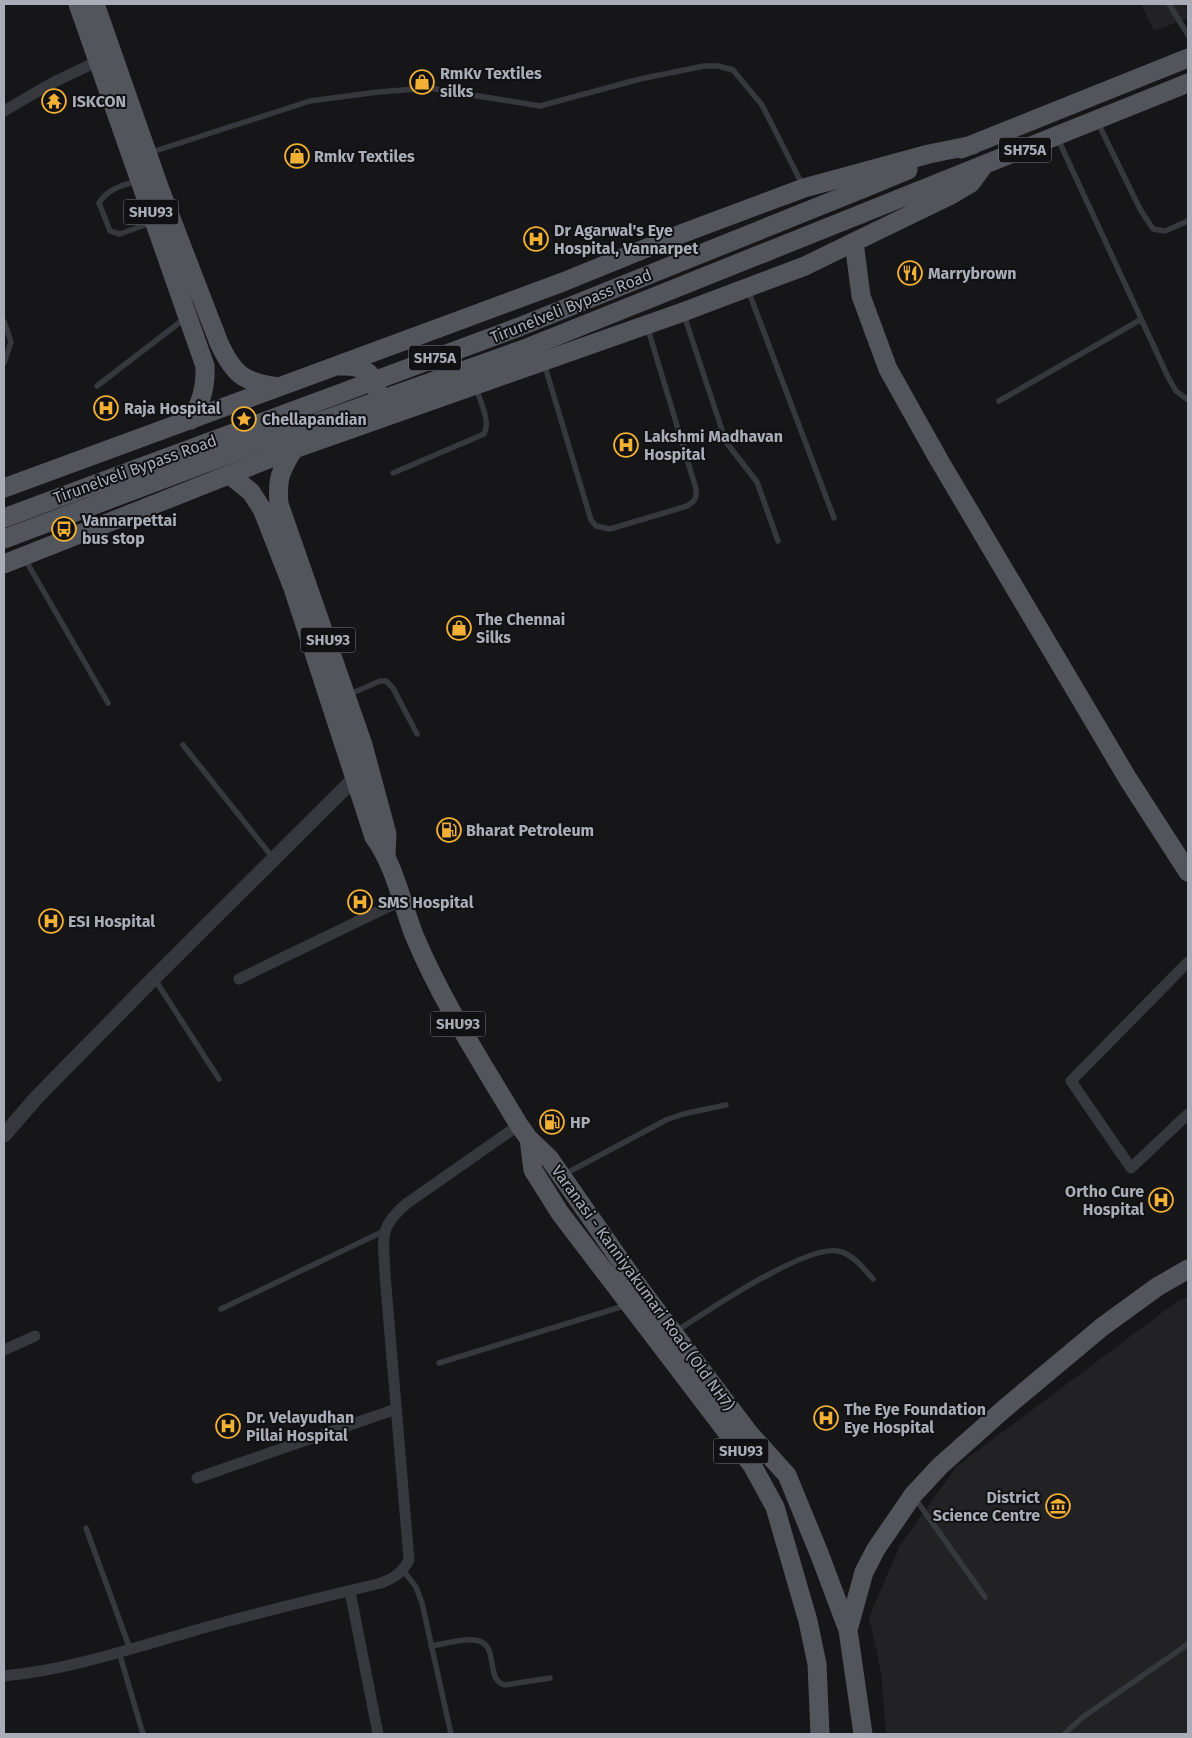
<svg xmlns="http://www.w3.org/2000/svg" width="1192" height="1738" viewBox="0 0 1192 1738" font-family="'Fira Sans',sans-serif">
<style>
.built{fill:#222225}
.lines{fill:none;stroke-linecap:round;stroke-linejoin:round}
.service{stroke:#37383d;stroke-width:5.5}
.minor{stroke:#37383d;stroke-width:11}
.tertiary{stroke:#37383d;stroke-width:15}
.primary{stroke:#53555c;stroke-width:19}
.primary-bridge{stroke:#53555c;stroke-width:19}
.labels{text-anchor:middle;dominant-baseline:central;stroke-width:4;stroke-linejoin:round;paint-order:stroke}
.shield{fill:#111113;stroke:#7b7e86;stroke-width:1}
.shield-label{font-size:15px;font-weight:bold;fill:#a8adb8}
.poi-label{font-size:16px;font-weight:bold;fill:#a8adb8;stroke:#111113;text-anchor:start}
.street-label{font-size:16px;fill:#a8adb8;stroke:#111113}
</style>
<rect width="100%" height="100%" fill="#161618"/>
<path class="built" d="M1141,4H1186L1188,18L1154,31Z
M1188,1297V1734H886L881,1672L869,1617L900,1545L957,1466L1179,1300Z"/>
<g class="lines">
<path class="service" d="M1169,4L1188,35
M1098,123L1140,209L1153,229L1165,231L1188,221
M1058,139L1168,377L1176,391L1188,400
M149,153L310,101L378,92L429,88L540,106L640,79L704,66H718L733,70L762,105L803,186
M137,181C123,185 107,189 99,203L110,231L120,234L153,222
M748,290L834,518
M684,315L726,442L757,482L778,541
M4,321L11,342L4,363
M544,363L591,520L596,526L610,529L687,506C695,501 697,498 696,489L648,329
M97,386L184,319
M999,401L1140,320
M393,473L484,434C491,422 480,401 476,388
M25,559L108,703
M348,695L380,681H386L393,688L417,734
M183,745L273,858
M154,978L219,1079
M563,1175L666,1120L683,1114L726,1105
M221,1309L384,1231
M675,1332C706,1312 804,1245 838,1251C853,1254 864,1269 873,1279
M439,1363L627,1305
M914,1497L985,1597
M86,1528L130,1649
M403,1570L416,1587L422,1603L451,1734
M431,1646C445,1644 465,1637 479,1641C499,1647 485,1680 505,1685L550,1678
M119,1652L143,1734
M1064,1734L1083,1717L1188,1644"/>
<path class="minor" d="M4,111L52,83L98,61
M1188,962L1071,1081L1131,1168L1188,1114
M239,979L402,900
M4,1350L35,1336
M197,1478L396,1409
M350,1591L378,1734
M4,1676C70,1670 136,1647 200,1629C259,1612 320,1598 381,1583C394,1578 402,1573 409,1560L385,1275C384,1239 377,1229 406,1204L519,1125"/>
<path class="tertiary" d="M4,1135L37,1097L154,978L356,777"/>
<path class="primary" d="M78,4L205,366C206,388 201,402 191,420
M95,4L159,187L219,343C234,375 243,382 278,387
M961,149L1188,58
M982,168L971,183L949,196L854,242L861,296L888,369L939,460L1128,779L1188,872
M862,189L908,170
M861,214L1188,83
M340,366C373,365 372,377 382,404L376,414
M294,449C280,471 277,479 279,504L363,745L387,834L386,855
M230,475L251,492L262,509L293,588L374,837C395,866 401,901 414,935C442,1002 482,1063 519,1125L529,1139L549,1158L641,1290L749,1433L787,1475L819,1553L848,1630L863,1734
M4,488L409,339L563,282L681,234L804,188L929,154L973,145
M4,564L294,449L683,312L805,266L854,242
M529,1139L533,1170L560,1213L752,1465L775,1507L808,1621L817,1664L820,1734
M848,1630L864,1572L876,1549L913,1495L940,1466L1004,1409L1102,1327L1157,1287L1188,1269"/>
<path class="primary-bridge" d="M4,518L519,327L862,189
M4,539L256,444L524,349L861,214"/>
</g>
<defs>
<g id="shop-ring" transform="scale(1.25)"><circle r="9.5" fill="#111113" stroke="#f2b134" stroke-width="1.5"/><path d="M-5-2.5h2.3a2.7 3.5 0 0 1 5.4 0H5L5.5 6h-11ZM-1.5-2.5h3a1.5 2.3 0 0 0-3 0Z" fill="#f2b134"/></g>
<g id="temple-ring" transform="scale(1.25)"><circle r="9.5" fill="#111113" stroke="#f2b134" stroke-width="1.5"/><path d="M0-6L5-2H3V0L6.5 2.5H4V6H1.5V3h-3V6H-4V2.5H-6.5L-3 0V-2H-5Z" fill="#f2b134"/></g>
<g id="hospital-ring" transform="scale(1.25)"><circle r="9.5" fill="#111113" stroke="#f2b134" stroke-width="1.5"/><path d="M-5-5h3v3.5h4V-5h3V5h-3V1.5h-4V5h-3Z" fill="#f2b134"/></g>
<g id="restaurant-ring" transform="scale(1.25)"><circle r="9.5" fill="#111113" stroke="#f2b134" stroke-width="1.5"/><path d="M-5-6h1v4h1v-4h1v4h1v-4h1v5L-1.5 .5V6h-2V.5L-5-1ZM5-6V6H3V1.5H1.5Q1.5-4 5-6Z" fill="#f2b134"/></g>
<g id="sight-ring" transform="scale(1.25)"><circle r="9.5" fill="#111113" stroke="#f2b134" stroke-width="1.5"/><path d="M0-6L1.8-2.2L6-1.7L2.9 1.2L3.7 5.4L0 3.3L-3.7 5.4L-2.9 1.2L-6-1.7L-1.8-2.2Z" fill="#f2b134"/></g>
<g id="bus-ring" transform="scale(1.25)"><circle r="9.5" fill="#111113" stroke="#f2b134" stroke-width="1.5"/><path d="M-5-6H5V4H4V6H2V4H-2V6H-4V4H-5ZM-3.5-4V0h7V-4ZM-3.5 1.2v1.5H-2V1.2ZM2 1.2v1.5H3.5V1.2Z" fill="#f2b134"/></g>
<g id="fuel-ring" transform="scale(1.25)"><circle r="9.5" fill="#111113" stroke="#f2b134" stroke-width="1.5"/><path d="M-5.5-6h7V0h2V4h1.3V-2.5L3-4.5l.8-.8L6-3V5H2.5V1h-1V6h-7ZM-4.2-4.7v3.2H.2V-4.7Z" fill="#f2b134"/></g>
<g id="museum-ring" transform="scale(1.25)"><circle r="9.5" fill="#111113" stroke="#f2b134" stroke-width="1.5"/><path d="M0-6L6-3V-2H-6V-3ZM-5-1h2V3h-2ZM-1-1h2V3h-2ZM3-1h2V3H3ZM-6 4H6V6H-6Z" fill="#f2b134"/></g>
</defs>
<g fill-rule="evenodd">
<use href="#shop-ring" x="422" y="82"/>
<use href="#temple-ring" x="54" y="101"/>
<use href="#shop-ring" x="297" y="156"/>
<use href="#hospital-ring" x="536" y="239"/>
<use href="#restaurant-ring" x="910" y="273"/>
<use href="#hospital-ring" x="106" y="408"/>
<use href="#sight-ring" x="244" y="419"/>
<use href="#hospital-ring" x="626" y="445"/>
<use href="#bus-ring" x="64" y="529"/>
<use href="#shop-ring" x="459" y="628"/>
<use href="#fuel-ring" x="449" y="830"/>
<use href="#hospital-ring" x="360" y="902"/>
<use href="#hospital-ring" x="51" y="921"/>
<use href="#fuel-ring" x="552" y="1122"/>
<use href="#hospital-ring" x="1161" y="1200"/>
<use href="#hospital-ring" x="826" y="1418"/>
<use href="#hospital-ring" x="228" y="1426"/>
<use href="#museum-ring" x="1058" y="1506"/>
</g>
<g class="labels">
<g class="shield">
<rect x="999" y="137.5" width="52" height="25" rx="4"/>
<rect x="123.5" y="199.5" width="55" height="25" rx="4"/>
<rect x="409" y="345.5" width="52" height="25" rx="4"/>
<rect x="300.5" y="627.5" width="55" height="25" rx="4"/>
<rect x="430.5" y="1011.5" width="55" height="25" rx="4"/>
<rect x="713.5" y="1438.5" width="55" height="25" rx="4"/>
</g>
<g class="shield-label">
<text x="1025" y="150">SH75A</text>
<text x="151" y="212">SHU93</text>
<text x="435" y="358">SH75A</text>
<text x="328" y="640">SHU93</text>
<text x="458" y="1024">SHU93</text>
<text x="741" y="1451">SHU93</text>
</g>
<g class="poi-label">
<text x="440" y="73">RmKv Textiles<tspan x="440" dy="18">silks</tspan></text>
<text x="72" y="101">ISKCON</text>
<text x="314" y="156">Rmkv Textiles</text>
<text x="554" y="230">Dr Agarwal's Eye<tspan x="554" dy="18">Hospital, Vannarpet</tspan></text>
<text x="928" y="273">Marrybrown</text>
<text x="124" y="408">Raja Hospital</text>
<text x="262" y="419">Chellapandian</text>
<text x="644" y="436">Lakshmi Madhavan<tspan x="644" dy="18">Hospital</tspan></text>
<text x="82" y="520">Vannarpettai<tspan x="82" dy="18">bus stop</tspan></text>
<text x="476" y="619">The Chennai<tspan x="476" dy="18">Silks</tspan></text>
<text x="466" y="830">Bharat Petroleum</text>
<text x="378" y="902">SMS Hospital</text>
<text x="68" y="921">ESI Hospital</text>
<text x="570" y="1122">HP</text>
<text x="1144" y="1191" text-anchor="end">Ortho Cure<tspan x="1144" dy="18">Hospital</tspan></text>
<text x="844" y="1409">The Eye Foundation<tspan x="844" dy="18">Eye Hospital</tspan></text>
<text x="246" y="1417">Dr. Velayudhan<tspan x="246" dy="18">Pillai Hospital</tspan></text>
<text x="1040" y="1497" text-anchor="end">District<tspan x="1040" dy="18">Science Centre</tspan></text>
</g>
<g class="street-label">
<text transform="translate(571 306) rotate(-22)">Tirunelveli Bypass Road</text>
<text transform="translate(135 469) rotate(-20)">Tirunelveli Bypass Road</text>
<text transform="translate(643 1288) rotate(54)">Varanasi - Kanniyakumari Road (Old NH7)</text>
</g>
</g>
<rect width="1192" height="1738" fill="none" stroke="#a8adb8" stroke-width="10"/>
</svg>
